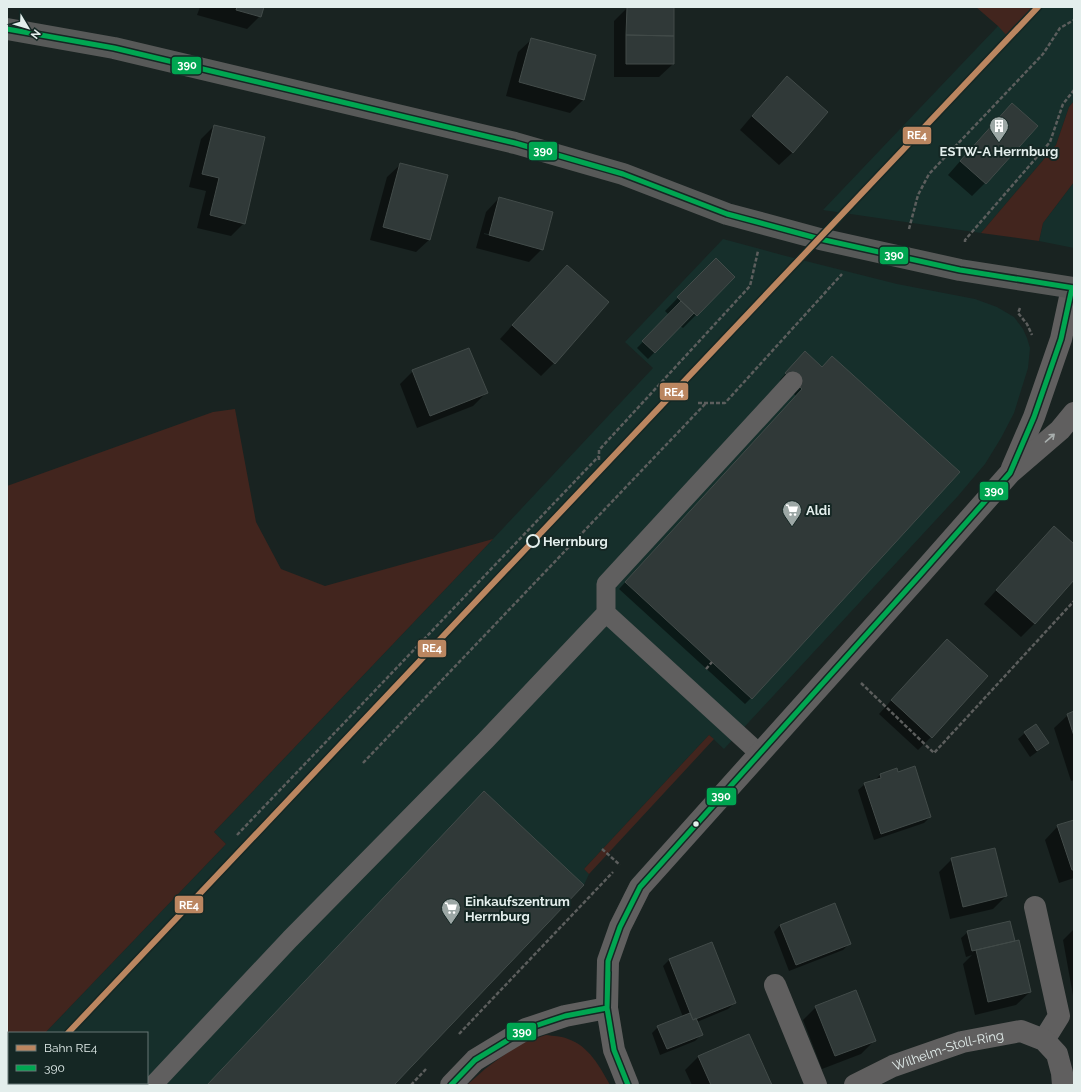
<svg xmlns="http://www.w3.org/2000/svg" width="1081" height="1092" viewBox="0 0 1081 1092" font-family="Raleway,sans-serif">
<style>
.built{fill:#162f2b}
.green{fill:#42251e}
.shadow{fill:#0007;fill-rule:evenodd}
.building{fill:#303938;stroke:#424b49}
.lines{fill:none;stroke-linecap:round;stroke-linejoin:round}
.path{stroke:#5c5e5d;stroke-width:2.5;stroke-dasharray:4 2;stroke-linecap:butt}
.lane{stroke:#605f5f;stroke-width:19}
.street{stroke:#605f5f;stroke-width:22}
.secondary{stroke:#575958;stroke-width:22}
.bus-1-casing{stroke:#152724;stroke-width:8}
.bus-1{stroke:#00a651;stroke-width:5}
.rail-1-casing{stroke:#152724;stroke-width:9}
.rail-1{stroke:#bb8660;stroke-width:6}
.oneway{stroke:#a8aead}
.stop-dot{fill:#152724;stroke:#e3eeec;stroke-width:2}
.bus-dot{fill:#e3eeec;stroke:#152724;stroke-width:1.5}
.labels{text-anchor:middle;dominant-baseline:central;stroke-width:4;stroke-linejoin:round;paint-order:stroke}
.poi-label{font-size:13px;font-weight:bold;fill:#e3eeec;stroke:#152724;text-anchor:start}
.stop-label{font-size:13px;font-weight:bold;fill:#e3eeec;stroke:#152724;text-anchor:start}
.street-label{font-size:13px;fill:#e3eeec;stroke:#152724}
.line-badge{stroke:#152724;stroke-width:1.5}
.badge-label{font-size:11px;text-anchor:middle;font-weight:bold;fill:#fff}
</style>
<rect width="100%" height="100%" fill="#192321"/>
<path class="built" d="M1013,7H1074V101L1069,107L1056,145L981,233L823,210L998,26Z
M1074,182V248L1039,241L1043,223Z
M723,239L782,255L897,284L975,299L997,307L1014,317L1023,329L1027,338L1030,348L1028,368L1014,413L1001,438L985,464L958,496L724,749L709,735L584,869L589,874L584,885L394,1085H7V1073L9,1071V1083H147V1033H45L226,844L214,832L493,539L653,368L625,342Z"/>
<path class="green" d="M976,7H1038L1009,38L998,26Z
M1074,101V182L1043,223L1039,241L981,233L1056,145L1069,107Z
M235,409L256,522L281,569L325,586L493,539L214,832L226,844L45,1033H9V1071L7,1073V486L213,412Z
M709,735L714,739L589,874L584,869Z
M546,1035C553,1036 562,1036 568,1039C589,1046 600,1067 610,1085H467L485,1069L519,1044Z"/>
<path class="shadow" d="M200,7H263L260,16L247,29L197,15Z
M627,8L673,64L659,77H614V21Z
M532,39L583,100L570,113L506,96L518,52Z
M787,77L793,152L779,165L740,130L774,90Z
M1012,104L985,183L972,196L948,175L999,117Z
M214,126L244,223L231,236L197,228L206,191L189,187L201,139Z
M401,164L430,239L416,252L370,240L387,177Z
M499,198L542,249L529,262L476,248L486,212ZM484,233L534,246V248L484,234Z
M716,259L734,277L683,328L680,326L648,359L637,348L669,315L665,311Z
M567,266L554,363L541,376L500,339L554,279Z
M799,359L822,368L751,698L745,704L619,589L796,396L780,380Z
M413,371L486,393L473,406L417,428L400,384Z
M1054,527L1074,545V579L1034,624L1021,637L984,604L1041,540Z
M934,653L931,737L918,750L879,714Z
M1074,713V780L1071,781L1054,728L1068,715Z
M1025,733L1048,743L1041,749L1030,757L1018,739Z
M897,773L930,817L924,823L874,840L858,790L865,784L874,781L880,775Z
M465,812L393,1085H207Z
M1074,821V878L1059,883L1045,840L1058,826Z
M952,859L1006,896L993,909L950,919L939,872Z
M834,904L850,943L843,950L789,971L774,932L780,925Z
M1074,929V1001L1063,940Z
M968,932L1030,992L1016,1005L975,1015L963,964L972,955L966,957L961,938Z
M669,960L735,1003L728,1009L697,1022L702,1034L695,1041L660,1055L652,1033L658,1027L683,1017L663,966Z
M816,1007L875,1040L861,1054L822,1069L803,1020Z
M749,1035L771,1085H692L685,1070L698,1057Z"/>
<path class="building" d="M237,7H264L261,17L236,10Z
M627,7H674V36L626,35Z
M626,35L674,36V64H626Z
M531,38L596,55L584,100L519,82Z
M787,76L828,112L793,153L752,116Z
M1012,103L1038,126L986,184L960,161Z
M214,125L265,137L245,224L210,215L219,178L202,174Z
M400,163L448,175L430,240L383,227Z
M499,197L553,212L543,250L489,235Z
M716,258L735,277L697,316L677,297Z
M567,265L609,302L555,364L512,325Z
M681,301L694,313L655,353L642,341Z
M469,348L488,393L430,416L412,370Z
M805,351L822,367L832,356L960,472L752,699L625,582L802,389L785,373Z
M1054,526L1074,544V580L1035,624L996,590Z
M947,639L988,676L932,738L891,700Z
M1074,711V736L1067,714Z
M1036,724L1049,743L1037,751L1024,732Z
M915,766L931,817L881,834L864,783L881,778L880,774L897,768L898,772Z
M484,791L584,885L394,1085H207Z
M1074,820V870H1072L1057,825Z
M995,848L1007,896L963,907L951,858Z
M835,903L851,944L796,965L780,925Z
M1010,921L1015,941L972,951L967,931Z
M1019,940L1031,992L988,1002L976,950Z
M712,942L736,1003L693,1020L669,959Z
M856,990L876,1041L835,1056L815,1006Z
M690,1013L693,1020L696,1018L703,1035L667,1049L657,1026Z
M749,1034L772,1085H711L698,1056Z"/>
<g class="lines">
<path class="path" d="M909,229L918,195L929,174L1043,54L1060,28L1074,20
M965,242V240L1050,142L1063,104L1074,90
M1020,308L1018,313L1027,324L1032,335
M698,403H725L842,274
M599,460V450L750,286L758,251
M706,669L712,662
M861,683L934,753L1074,601
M363,763L706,403
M237,835L599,456
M602,849L620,865
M459,1034L613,872
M411,1085L426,1069"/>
<path class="lane" d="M606,613L760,754
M153,1085L290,939L486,740L606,613V584L793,381"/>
<g class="street">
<path d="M1012,468L1034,417L1061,339L1072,288"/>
<path d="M1035,907L1059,1016L1044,1040"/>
<path d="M775,985L816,1085"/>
<path d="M451,1085L475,1060L526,1029L565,1016L607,1008"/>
<path d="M628,1085L614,1050L607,1008L608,961L620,927L640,887L919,576L1010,473L1060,430L1074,413"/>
<path id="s1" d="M855,1085L893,1066L962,1042L1021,1031L1044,1040L1057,1054L1062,1073L1063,1085"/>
</g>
<path class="secondary" d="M7,29L114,48L515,143L623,174L727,214L820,239L960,270L1074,288"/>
<g class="bus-1-casing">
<path id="bus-1" d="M7,29L114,48L515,143L623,174L727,214L820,239L960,270L1074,288
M608,972L607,1008L614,1050L628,1085
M607,1008L608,961L620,927L640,887L919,576L1010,473L1034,417L1061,339L1072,288
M451,1085L475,1060L526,1029L565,1016L607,1008"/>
</g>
<use href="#bus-1" class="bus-1"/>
<g class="rail-1-casing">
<path id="rail-1" d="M68,1033L1038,7"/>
</g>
<use href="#rail-1" class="rail-1"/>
</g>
<defs><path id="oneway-shaft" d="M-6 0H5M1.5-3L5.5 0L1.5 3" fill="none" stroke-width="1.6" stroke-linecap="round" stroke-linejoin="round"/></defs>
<use class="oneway" href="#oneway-shaft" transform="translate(1050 438) rotate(-41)"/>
<defs>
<g id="building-pin" transform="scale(1)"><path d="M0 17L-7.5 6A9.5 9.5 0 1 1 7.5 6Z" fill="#9ca7a5" stroke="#152724"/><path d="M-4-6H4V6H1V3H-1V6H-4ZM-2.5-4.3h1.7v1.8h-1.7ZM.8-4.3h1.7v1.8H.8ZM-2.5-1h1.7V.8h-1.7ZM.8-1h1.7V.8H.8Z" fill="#fff"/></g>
<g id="supermarket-pin" transform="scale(1)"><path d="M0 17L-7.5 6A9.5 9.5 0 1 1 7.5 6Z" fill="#9ca7a5" stroke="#152724"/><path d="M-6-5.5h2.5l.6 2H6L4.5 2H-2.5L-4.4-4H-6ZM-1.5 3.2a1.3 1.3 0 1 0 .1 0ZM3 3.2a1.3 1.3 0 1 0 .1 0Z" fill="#fff"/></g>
</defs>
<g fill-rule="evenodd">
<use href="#building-pin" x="999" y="126"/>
<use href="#supermarket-pin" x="792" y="510"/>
<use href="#supermarket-pin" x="451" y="908"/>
</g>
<circle class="stop-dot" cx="533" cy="541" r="6"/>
<circle class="bus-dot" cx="696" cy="824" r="3.5"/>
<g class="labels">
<g class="poi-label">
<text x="999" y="151" text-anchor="middle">ESTW-A Herrnburg</text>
<text x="806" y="510">Aldi</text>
<text x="465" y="901">Einkaufszentrum<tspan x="465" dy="15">Herrnburg</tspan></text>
</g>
<g class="stop-label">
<text x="543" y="541">Herrnburg</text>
</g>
<g class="street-label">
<text stroke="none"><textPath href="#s1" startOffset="100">Wilhelm-Stoll-Ring</textPath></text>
</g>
</g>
<g class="line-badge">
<rect x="171" y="56" width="31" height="19" rx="4" fill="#00a651"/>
<rect x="902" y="126" width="30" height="19" rx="4" fill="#bb8660"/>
<rect x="528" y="141" width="30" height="20" rx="4" fill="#00a651"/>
<rect x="879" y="246" width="30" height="19" rx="4" fill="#00a651"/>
<rect x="659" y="382" width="30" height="19" rx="4" fill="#bb8660"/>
<rect x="979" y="481" width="30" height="20" rx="4" fill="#00a651"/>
<rect x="417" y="639" width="30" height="19" rx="4" fill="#bb8660"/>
<rect x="706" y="787" width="31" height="19" rx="4" fill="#00a651"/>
<rect x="174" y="895" width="30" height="19" rx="4" fill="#bb8660"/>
<rect x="506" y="1022" width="31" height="19" rx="4" fill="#00a651"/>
</g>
<g class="badge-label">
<text x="187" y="69">390</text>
<text x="917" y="139">RE4</text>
<text x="543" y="155">390</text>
<text x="894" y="259">390</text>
<text x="674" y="396">RE4</text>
<text x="994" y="495">390</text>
<text x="432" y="652">RE4</text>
<text x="721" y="800">390</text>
<text x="189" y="909">RE4</text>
<text x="522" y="1036">390</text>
</g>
<rect width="1081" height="1092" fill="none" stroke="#e3eeec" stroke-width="16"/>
<rect x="8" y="1032" width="140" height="52" fill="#152724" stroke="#677774"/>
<rect x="16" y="1045" width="20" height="6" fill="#bb8660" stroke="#677774"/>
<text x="44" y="1052" font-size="12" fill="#e3eeec">Bahn RE4</text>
<rect x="16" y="1065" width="20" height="6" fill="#00a651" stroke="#677774"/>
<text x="44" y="1072" font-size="12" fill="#e3eeec">390</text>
<g transform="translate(28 28) rotate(128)" stroke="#152724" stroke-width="3" paint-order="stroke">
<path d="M0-3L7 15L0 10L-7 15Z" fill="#e3eeec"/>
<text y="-6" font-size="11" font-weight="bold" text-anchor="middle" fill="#e3eeec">N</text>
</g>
</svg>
